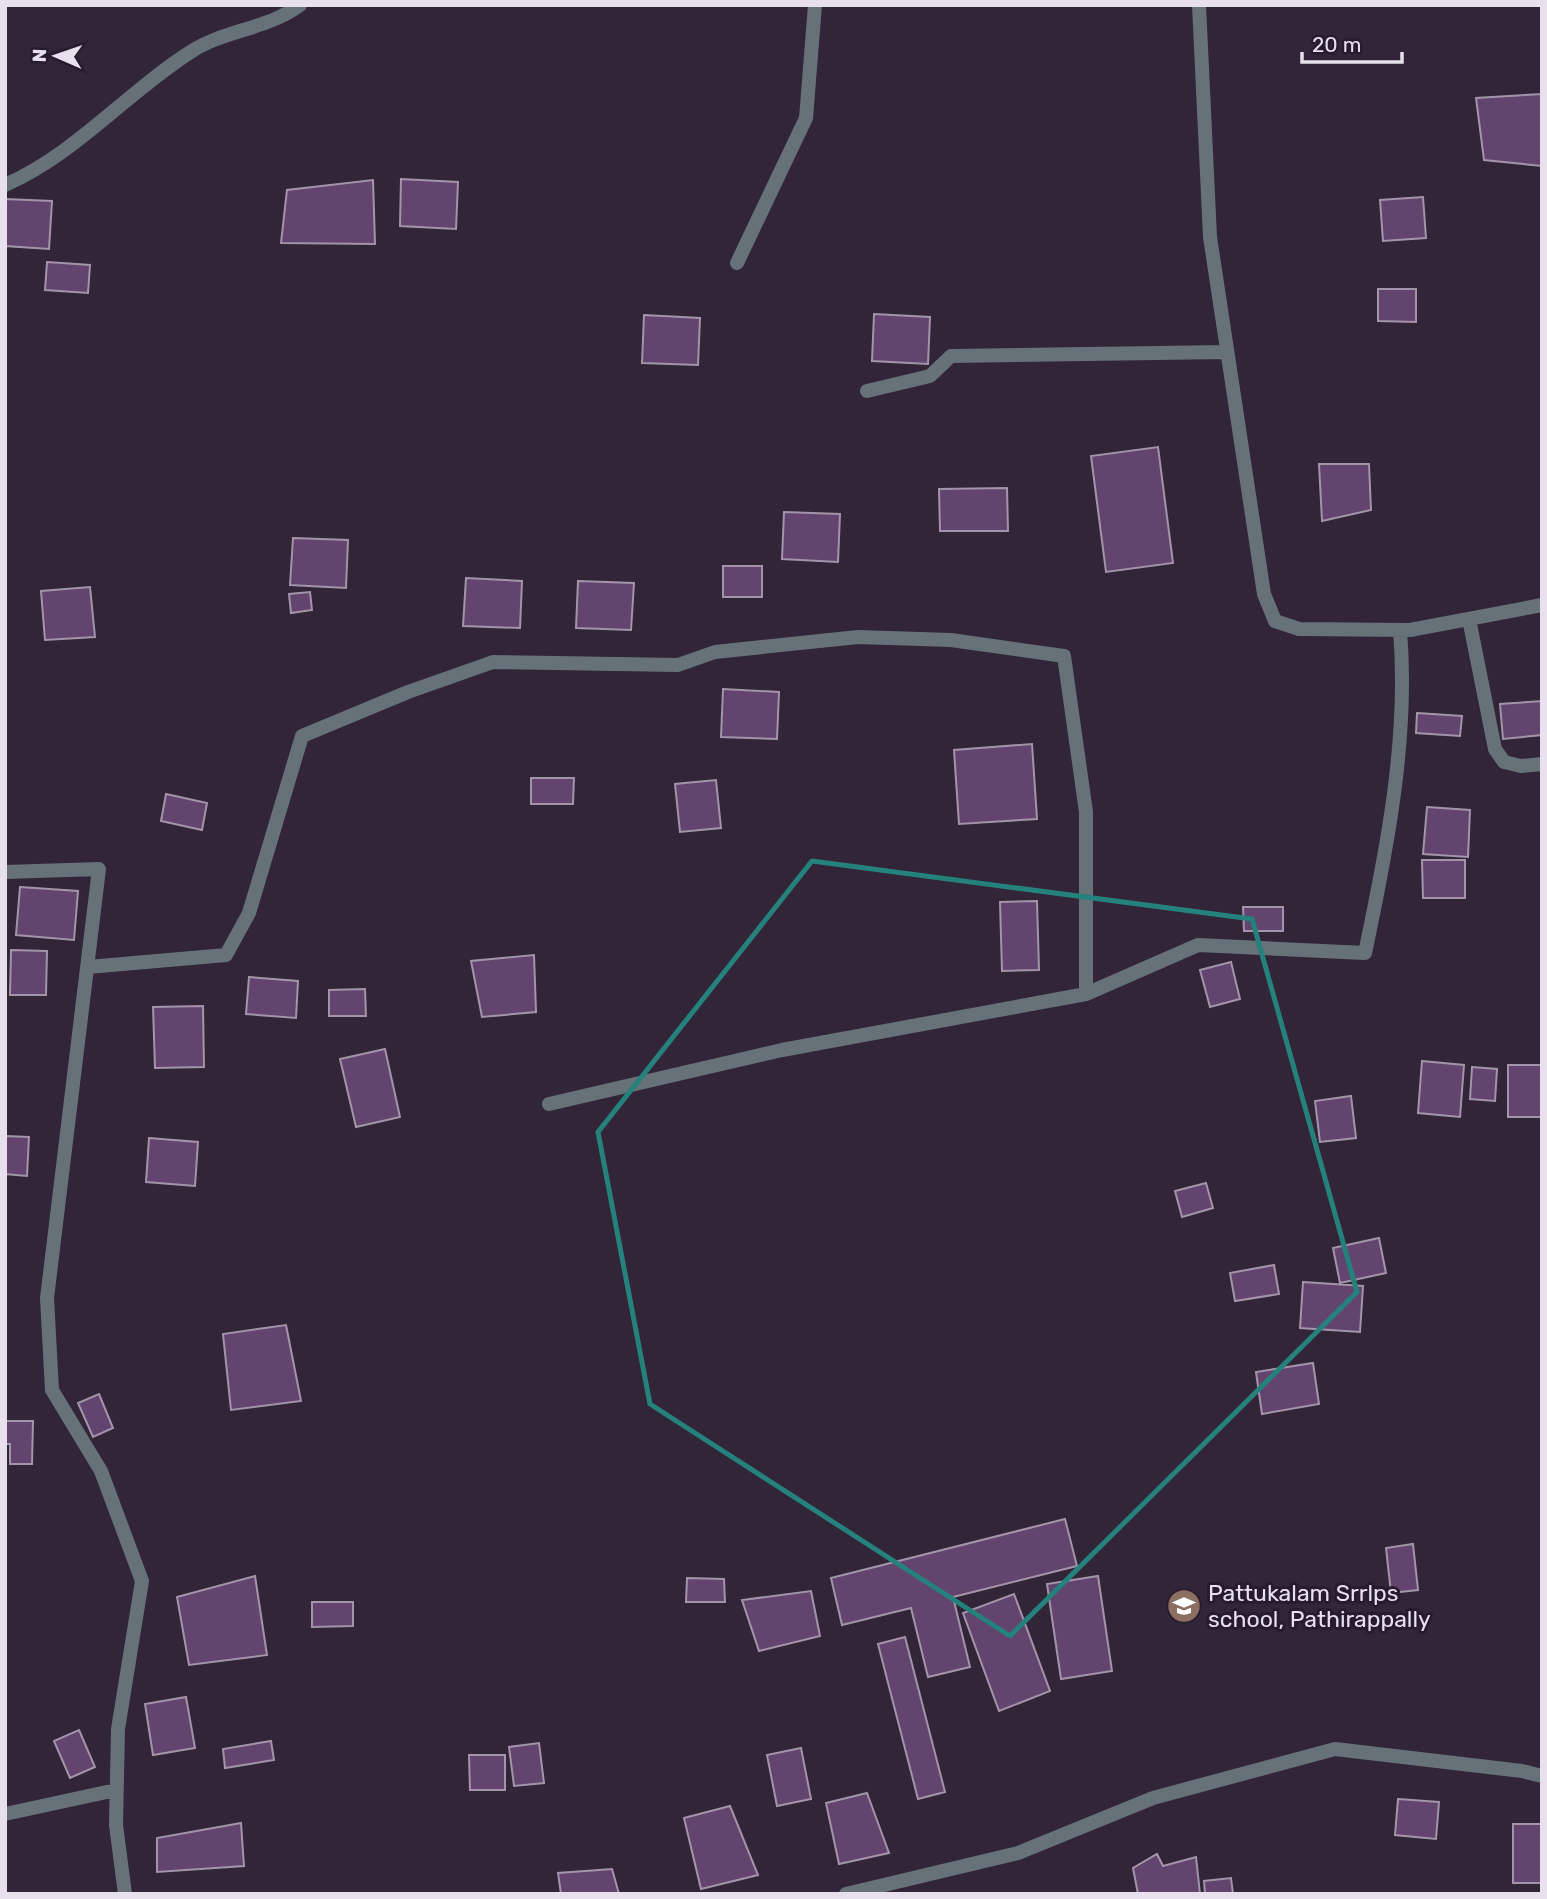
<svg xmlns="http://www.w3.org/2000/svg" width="1547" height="1899" viewBox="0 0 1547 1899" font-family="Rubik,sans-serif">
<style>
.building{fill:#62446e;stroke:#a394aa;stroke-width:2}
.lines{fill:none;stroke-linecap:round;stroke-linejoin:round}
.street{stroke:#667278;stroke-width:14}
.marked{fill:none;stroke:#25817b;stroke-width:5;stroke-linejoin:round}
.labels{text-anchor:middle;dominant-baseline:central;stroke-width:6;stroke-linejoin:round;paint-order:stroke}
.poi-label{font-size:23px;fill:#e8e0ec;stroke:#271b2d;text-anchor:start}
</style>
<rect width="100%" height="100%" fill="#312537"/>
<path class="building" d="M1542,94V166L1484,160L1476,98Z
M401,179L458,182L456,229L400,226Z
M373,180L375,244L281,243L287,190Z
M1423,197L1426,238L1383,241L1380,200Z
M5,199L52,201L49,249L5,246Z
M47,262L90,265L88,293L45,290Z
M1378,289H1416V322L1378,321Z
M874,314L930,317L928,364L872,361Z
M644,315L700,318L698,365L642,363Z
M1158,447L1173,563L1106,572L1091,456Z
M1319,464H1369L1371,510L1322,521Z
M1007,488L1008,531H940L939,489Z
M784,512L840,514L838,562L782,559Z
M293,538L348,540L346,588L290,585Z
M723,566H762V597H723Z
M466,578L522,581L520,628L463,626Z
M578,581L634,583L631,630L576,628Z
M90,587L95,637L45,640L41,591Z
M310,592L312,610L291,613L289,594Z
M723,689L779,692L777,739L721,737Z
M1542,701V735L1503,739L1500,704Z
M1417,713L1462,716L1460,736L1416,733Z
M1032,744L1037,819L959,824L954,750Z
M531,778H574L573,804H531Z
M716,780L721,828L680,832L675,784Z
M166,794L207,803L202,830L161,821Z
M1427,807L1470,810L1468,857L1423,854Z
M1422,860H1465V898H1423Z
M20,887L78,891L74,940L16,935Z
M1037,901L1039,970L1002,971L1000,902Z
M1243,907H1283V931H1244Z
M11,950L47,951L46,995H10Z
M534,955L536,1012L482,1017L471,961Z
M1231,962L1240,999L1210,1007L1200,970Z
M249,977L298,981L296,1018L246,1014Z
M365,989L366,1016H329V990Z
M203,1006L204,1067L155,1068L153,1007Z
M385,1049L400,1117L356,1127L340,1059Z
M1422,1061L1464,1065L1460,1117L1418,1113Z
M1508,1065H1542V1117H1508Z
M1472,1067L1497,1069L1495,1101L1470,1099Z
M1351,1096L1356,1138L1320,1142L1315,1101Z
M5,1136L29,1137L27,1176L5,1174Z
M149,1138L198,1142L195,1186L146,1182Z
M1206,1183L1213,1208L1182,1217L1175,1191Z
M1379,1238L1386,1273L1340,1283L1333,1248Z
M1274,1265L1279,1294L1235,1301L1230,1273Z
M1303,1282L1363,1286L1360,1332L1300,1328Z
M286,1325L301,1401L231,1410L223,1334Z
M1313,1363L1319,1404L1262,1414L1256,1372Z
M99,1394L113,1428L93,1437L78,1403Z
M5,1421H33L32,1464H10V1444H5Z
M1065,1519L1077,1566L953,1597L970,1667L928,1677L911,1608L842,1625L831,1578Z
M1413,1544L1418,1590L1391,1593L1386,1548Z
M255,1576L267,1655L189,1665L177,1597Z
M1098,1576L1112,1671L1061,1679L1047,1584Z
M687,1578L724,1579L725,1602H686Z
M811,1591L820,1636L759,1651L742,1600Z
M1014,1594L1050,1691L999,1711L963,1613Z
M312,1602H353V1626L312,1627Z
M905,1637L945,1792L918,1799L878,1644Z
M186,1697L195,1748L153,1755L145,1704Z
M79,1730L95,1767L70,1778L54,1741Z
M271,1741L274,1760L225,1768L223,1749Z
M539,1743L544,1783L514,1786L509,1747Z
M801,1748L811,1799L777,1806L767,1755Z
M469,1755H505V1790H470Z
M867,1793L889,1853L839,1864L826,1803Z
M1398,1799L1439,1802L1436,1839L1395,1835Z
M730,1806L758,1875L701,1889L684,1818Z
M241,1823L244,1866L157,1872V1838Z
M1513,1824H1542V1883H1513Z
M1157,1854L1163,1866L1196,1857L1200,1894H1138L1133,1868Z
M612,1869L619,1894H561L558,1873Z
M1231,1878L1233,1894H1205L1204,1881Z"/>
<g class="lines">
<path class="street" d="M1199,5L1210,237L1264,594L1275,621L1299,629L1410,630L1542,605
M5,185C76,154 127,92 192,51C225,30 268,29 300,5
M737,263L806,118L815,5
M867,391L930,376L951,356L1227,352
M1469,619L1495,749L1504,762L1521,766L1542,764
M5,872L99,869L47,1298L52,1390L101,1471L142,1581L118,1729L116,1825L125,1894
M88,967L226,955L249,913L302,736L408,692L493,662L678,665L715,652L858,637L951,640L1064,656L1086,812V994L1198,945L1365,953C1387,849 1409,737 1400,630
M549,1104L782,1050L1086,994
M5,1814L116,1790
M846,1894L1018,1853L1153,1798L1335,1749L1522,1771L1542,1776"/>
</g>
<path class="marked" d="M812,861L1252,919L1357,1292L1010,1636L650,1404L598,1132Z"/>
<defs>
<g id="school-disc" transform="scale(1.75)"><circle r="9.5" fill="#8d6e63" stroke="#271b2d"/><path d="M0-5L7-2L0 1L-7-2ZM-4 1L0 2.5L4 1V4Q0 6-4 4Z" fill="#fff"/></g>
</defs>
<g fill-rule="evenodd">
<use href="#school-disc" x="1184" y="1606"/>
</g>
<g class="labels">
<g class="poi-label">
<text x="1208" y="1593">Pattukalam Srrlps<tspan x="1208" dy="26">school, Pathirappally</tspan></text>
</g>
</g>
<rect width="1547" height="1899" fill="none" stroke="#e8e0ec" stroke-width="14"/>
<g transform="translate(56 56) rotate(272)" stroke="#271b2d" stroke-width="5" paint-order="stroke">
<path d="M0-5L12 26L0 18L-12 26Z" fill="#e8e0ec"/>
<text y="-10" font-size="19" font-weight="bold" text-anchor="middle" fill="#e8e0ec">N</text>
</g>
<path d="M1302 52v10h100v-10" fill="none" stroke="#e8e0ec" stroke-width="3.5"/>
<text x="1312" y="52" font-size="21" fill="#e8e0ec" stroke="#271b2d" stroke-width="5" paint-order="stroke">20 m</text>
</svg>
